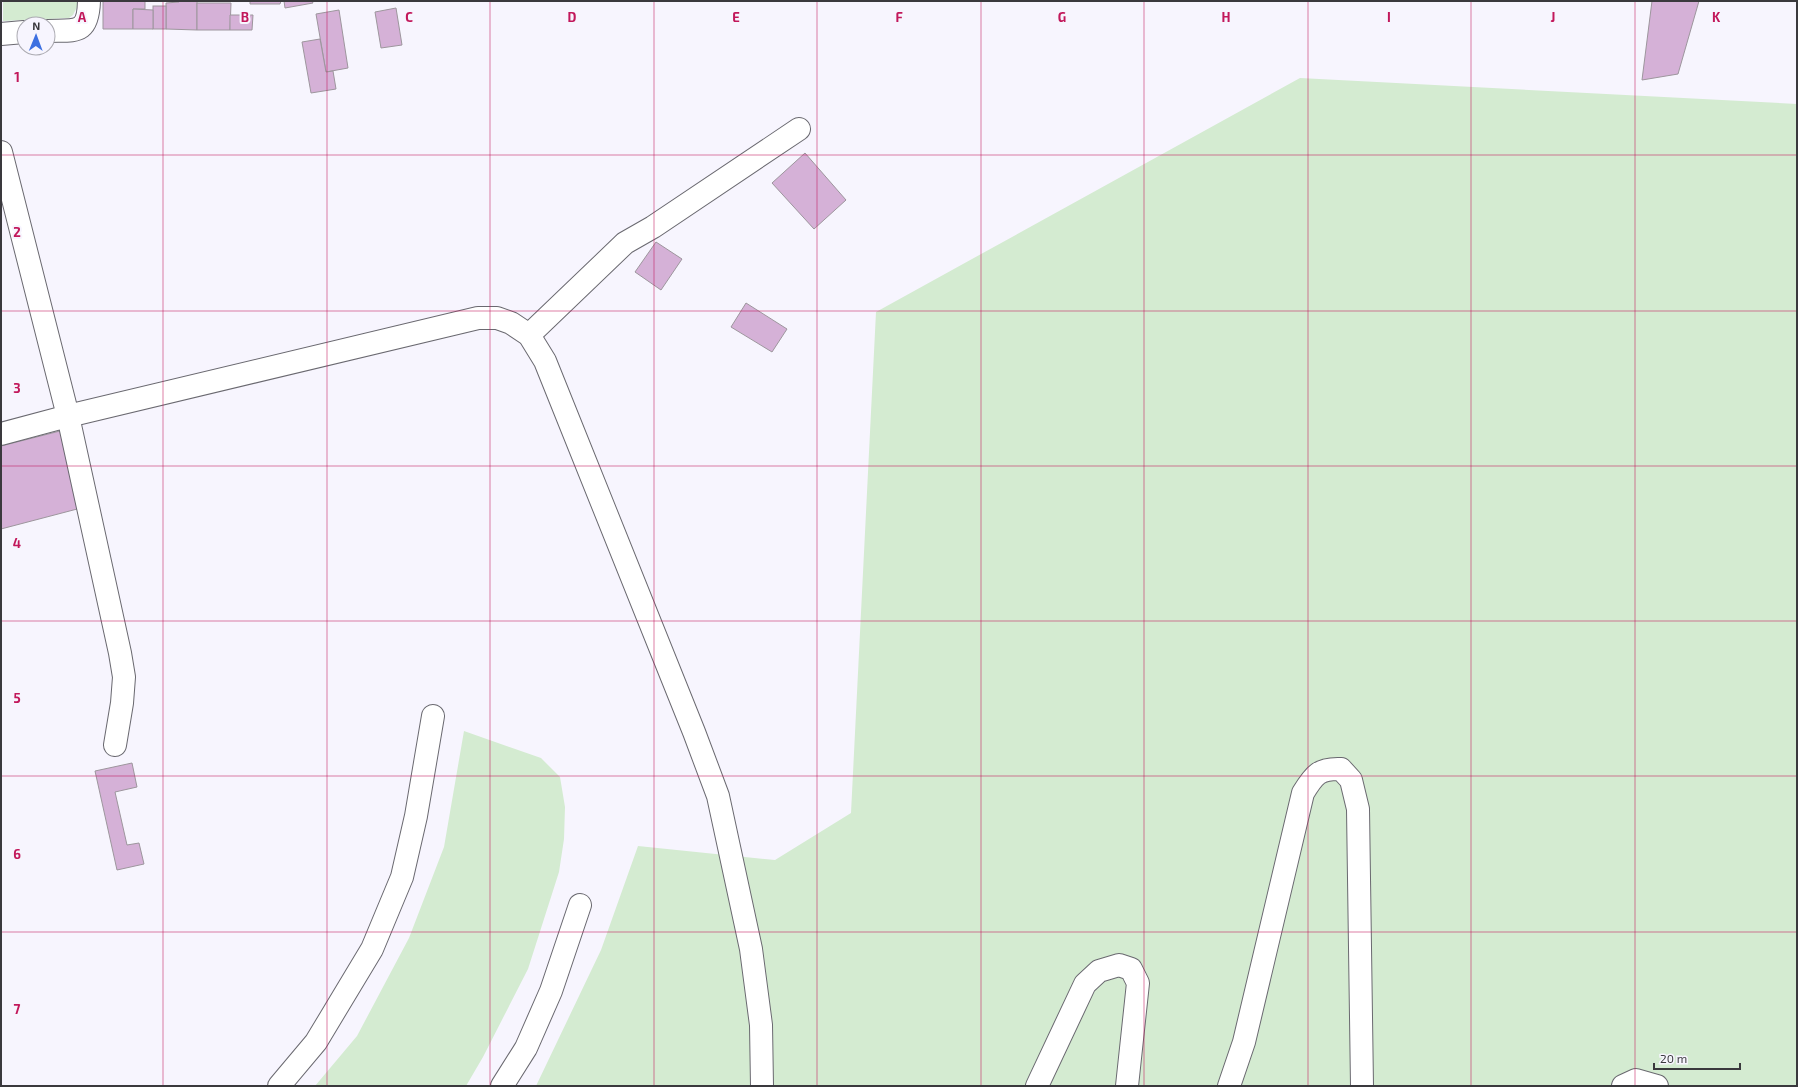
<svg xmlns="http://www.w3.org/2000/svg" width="1798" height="1087" viewBox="0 0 1798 1087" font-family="'Exo 2',sans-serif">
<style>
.green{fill:#d4ebd1}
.building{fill:#d5b1d7;stroke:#9d969d}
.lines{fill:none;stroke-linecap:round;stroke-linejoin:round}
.minor-casing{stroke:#6a6970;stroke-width:24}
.minor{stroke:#fff;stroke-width:22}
.grid{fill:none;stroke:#c2185b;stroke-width:1;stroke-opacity:0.55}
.grid-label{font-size:13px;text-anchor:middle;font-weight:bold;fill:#c2185b;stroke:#f7f5fe;stroke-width:4;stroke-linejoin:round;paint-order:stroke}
</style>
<rect width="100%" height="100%" fill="#f7f5fe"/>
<g class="green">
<polygon points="3,1 80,1 73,15 69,18 3,21"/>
<polygon points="1300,78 1797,104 1797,1086 536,1086 601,950 638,846 775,860 851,813 876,312"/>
<polygon points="464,731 541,758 560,777 565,807 564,839 559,872 528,969 483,1057 466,1086 315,1086 357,1036 409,938 444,847"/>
</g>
<g class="building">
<polygon points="103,1 145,1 145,9 133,9 133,29 103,29"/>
<polygon points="179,1 197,1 197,30 166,29 166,3 179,2"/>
<polygon points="250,1 281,1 280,4 250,4"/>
<polygon points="284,1 312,1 313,3 285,8"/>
<polygon points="1652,1 1699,1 1678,74 1642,80"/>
<polygon points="197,3 231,3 230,30 197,30"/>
<rect x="153" y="6" width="13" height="23"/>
<polygon points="396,8 402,45 381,48 375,12"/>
<polygon points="133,9 153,10 153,29 133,29"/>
<polygon points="339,10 348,68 326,72 316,14"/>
<polygon points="230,15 253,15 252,30 230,30"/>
<polygon points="320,39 326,72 333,71 336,89 311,93 302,42"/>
<polygon points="805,153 846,200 814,229 772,183"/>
<polygon points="656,242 682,259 661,290 635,272"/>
<polygon points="746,303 787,329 772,352 731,327"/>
<polygon points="60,431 81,508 1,529 1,446"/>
<polygon points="132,763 137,787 115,792 127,845 139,843 144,864 117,870 95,771"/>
</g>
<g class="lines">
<defs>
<g id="minor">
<path d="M48 31C76 30 88 35 89 1"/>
<polyline points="1,34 24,32"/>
<polyline points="1,152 68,416 120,653 124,677 122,703 115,745"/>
<polyline points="529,335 625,243 653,227 799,129"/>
<polyline points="1,434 68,416 478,318 497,318 511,323 529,335 545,361 694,732 718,796 751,949 761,1025 762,1086"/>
<polyline points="279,1086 316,1042 372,949 402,877 416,816 433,716"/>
<polyline points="502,1086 526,1048 551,991 580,905"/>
<polyline points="1037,1086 1085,984 1099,971 1119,965 1131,969 1138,983 1127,1086"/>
<path d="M1229 1086 1244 1042 1303 793C1314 775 1319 768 1341 769L1351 780 1358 809 1362 1086"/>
<polyline points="1623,1086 1636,1080 1657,1086"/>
</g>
</defs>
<use href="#minor" class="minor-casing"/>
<use href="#minor" class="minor"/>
</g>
<path class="grid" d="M163 1V1086M327 1V1086M490 1V1086M654 1V1086M817 1V1086M981 1V1086M1144 1V1086M1308 1V1086M1471 1V1086M1635 1V1086M1 155H1797M1 311H1797M1 466H1797M1 621H1797M1 776H1797M1 932H1797"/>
<g class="grid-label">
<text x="82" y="22">A</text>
<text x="245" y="22">B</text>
<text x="409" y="22">C</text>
<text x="572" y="22">D</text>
<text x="736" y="22">E</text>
<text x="899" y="22">F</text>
<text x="1062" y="22">G</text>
<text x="1226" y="22">H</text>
<text x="1389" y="22">I</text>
<text x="1553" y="22">J</text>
<text x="1716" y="22">K</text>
<text x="17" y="82">1</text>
<text x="17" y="237">2</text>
<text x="17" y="393">3</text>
<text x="17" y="548">4</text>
<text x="17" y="703">5</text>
<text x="17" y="859">6</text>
<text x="17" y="1014">7</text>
</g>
<rect width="1798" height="1087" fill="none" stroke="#3a393d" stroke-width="4"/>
<g transform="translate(36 36) rotate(1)"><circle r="19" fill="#f7f5fe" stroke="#abaab1"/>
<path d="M0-3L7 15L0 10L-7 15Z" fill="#3d70e1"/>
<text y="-6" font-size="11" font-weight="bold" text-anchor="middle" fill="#3a393d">N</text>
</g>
<path d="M1654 1063v6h86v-6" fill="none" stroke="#3a393d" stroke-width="2"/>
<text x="1660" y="1063" font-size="12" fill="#3a393d" stroke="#f7f5fe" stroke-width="3" paint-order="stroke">20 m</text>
</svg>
